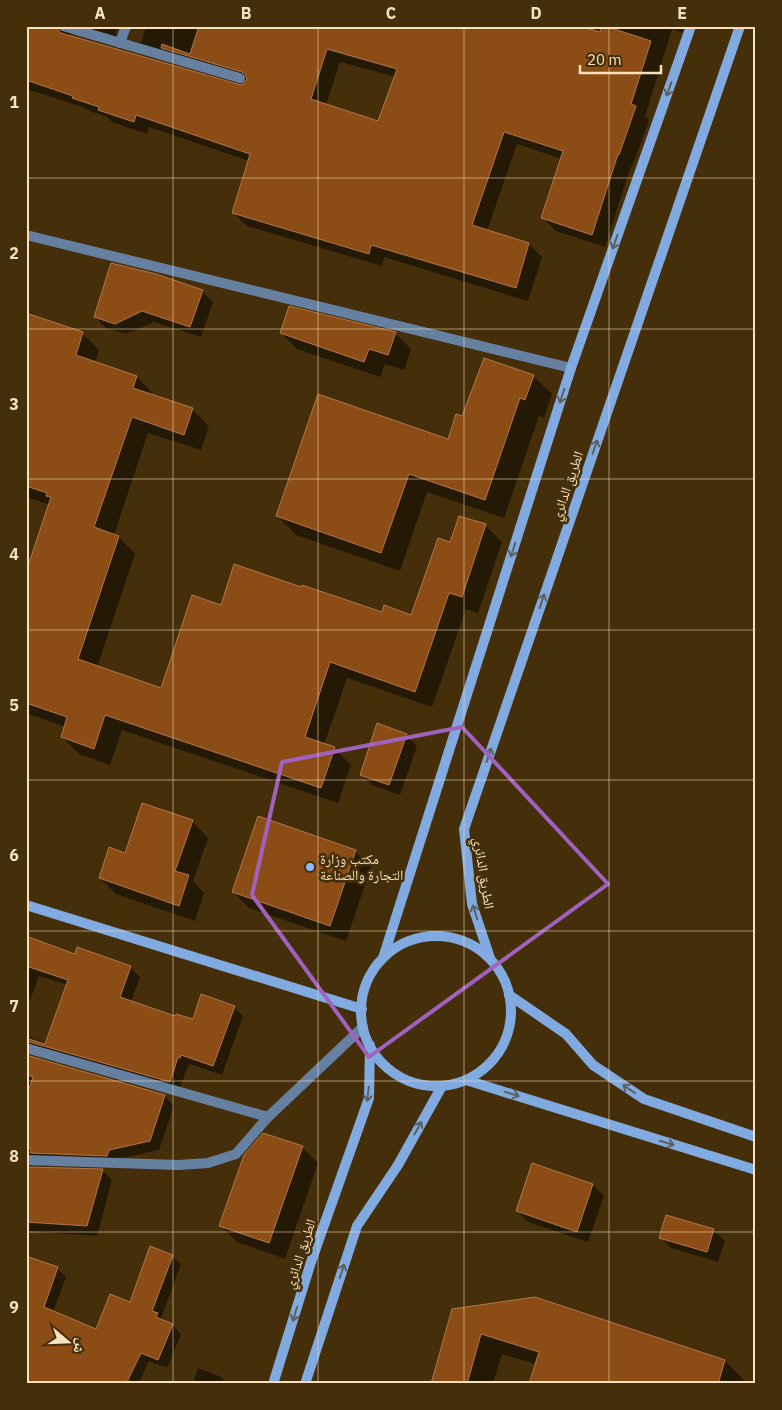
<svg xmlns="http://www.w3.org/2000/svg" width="782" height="1410" viewBox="0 0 782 1410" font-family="'IBM Plex Sans','Noto Naskh Arabic',sans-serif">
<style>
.shadow{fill:#0007;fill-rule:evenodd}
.building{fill:#8b4c16;stroke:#b47648;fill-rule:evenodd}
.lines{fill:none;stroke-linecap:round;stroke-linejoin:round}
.street{stroke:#6680a2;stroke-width:10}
.secondary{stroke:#81aae0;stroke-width:10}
.oneway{stroke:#5d6060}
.marked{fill:none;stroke:#a162bf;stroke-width:4;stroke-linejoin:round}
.grid{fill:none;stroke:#f9e1c0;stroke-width:1;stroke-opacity:0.55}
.poi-dot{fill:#89bafc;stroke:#452f0a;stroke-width:2}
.labels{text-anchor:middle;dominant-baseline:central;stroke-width:5;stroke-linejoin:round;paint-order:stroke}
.street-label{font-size:14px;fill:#f9e1c0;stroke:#452f0a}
.poi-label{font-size:14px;fill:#f9e1c0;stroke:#452f0a;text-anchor:start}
.neatline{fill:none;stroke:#f9e1c0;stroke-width:2}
.grid-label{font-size:16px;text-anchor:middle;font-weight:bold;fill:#f9e1c0}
</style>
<rect width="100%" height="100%" fill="#452f0a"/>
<g class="shadow">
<path d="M26 26H118L115 34 128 46 72 33 70 36 238 86 246 84 247 81 143 51 133 41 141 43 146 26H685L682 33 672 29 645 116 649 120 632 167 631 166 605 247 556 231 543 218 562 159 517 144 487 231 529 244 542 257 528 301 384 257 382 266 247 226 233 213 249 161 149 127 147 134 112 122 107 117 87 110 83 107 26 89ZM340 62 395 77 379 122 326 105Z"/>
<polygon points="202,291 213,302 201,337 154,322 126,334 106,328 95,317"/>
<polygon points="26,329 82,333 99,350 95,363 137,377 153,394 153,396 192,409 209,426 201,450 148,433 114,535 119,537 135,554 97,667 162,689 222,607 412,616 450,544 460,517 486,526 502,542 478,613 466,609 432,707 347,678 324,745 334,748 351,765 338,803 122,730 110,765 79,754 62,737 65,727 26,713 26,576 50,505 26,497"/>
<polygon points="281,333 395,333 411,349 404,370 385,364 380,377 297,349"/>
<polygon points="533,376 552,394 544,418 539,416 504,518 427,492 400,571 296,535 277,516 449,441 463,417"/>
<polygon points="406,735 417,746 400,795 372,785 361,774"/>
<polygon points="192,821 208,838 193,881 204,893 195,921 116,894 100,878 125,854"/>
<polygon points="355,851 371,867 346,941 249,908 233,892"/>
<polygon points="26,937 76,956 130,967 140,977 131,1002 176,1018 193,1021 234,1007 243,1016 222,1075 190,1064 189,1066 188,1066 179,1091 30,1053 29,1057 165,1096 174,1106 159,1150 118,1159 36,1162 26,1168 26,1036 47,1043 68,985 39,976 26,1011"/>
<polygon points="302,1147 318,1163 285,1259 237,1242 221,1226"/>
<polygon points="532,1165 593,1185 604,1196 588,1242 528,1222 517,1211"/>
<polygon points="26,1168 103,1171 112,1180 97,1236 26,1231"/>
<polygon points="667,1216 714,1231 725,1241 718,1262 671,1248 660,1237"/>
<polygon points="172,1256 181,1264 161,1318 173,1325 181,1334 167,1368 149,1361 139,1383 68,1359 26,1384 26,1257 57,1268 66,1277 53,1312 97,1331 131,1304"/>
<polygon points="535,1298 725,1361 745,1381 744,1384 531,1384 536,1364 502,1354 493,1384 432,1384 453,1311"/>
<polygon points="198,1368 221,1377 226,1382 226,1384 193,1384"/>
</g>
<g class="building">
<path d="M26 26H56L58 30 61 33 241 85 247 79 245 74 242 72 161 48 162 44 190 54 199 26H580L600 32 601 26H605L651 41 631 104 636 106 619 155 618 154 592 235 541 218 563 151 504 132 472 225 529 243 516 288 371 245 369 254 232 213 250 154 136 115 134 122 98 110 99 107 72 98 73 96 26 80ZM327 49 397 69 378 121 311 99Z"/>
<polygon points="111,263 156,274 203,290 190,327 142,311 115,324 94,317"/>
<polygon points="289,306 396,332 388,355 369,349 364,362 280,333"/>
<polygon points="26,313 83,332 76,355 137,376 133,388 193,408 184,435 132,417 94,527 119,536 78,659 161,688 192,595 221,605 234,564 301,587 302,585 382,612 384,605 411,615 438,538 450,542 459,516 486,524 462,597 449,593 415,692 330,662 305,737 335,747 321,788 105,715 94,749 61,737 67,717 26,703 26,572 51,497 46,496 47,493 26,486"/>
<polygon points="484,358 534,375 525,400 520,398 485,500 409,474 381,553 276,516 318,394 448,439 456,414 462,416"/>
<polygon points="377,723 407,734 389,785 360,775"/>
<polygon points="142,803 193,820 175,871 189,875 179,906 99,878 109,847 125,853"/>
<polygon points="258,816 356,850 330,926 232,892"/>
<polygon points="26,936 75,954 77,947 131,966 120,997 175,1016 176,1014 193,1019 201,994 235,1006 213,1066 181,1055 180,1058 178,1057 170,1082 26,1041 26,1038 45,1044 68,980 26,966"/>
<polygon points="26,1055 165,1095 150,1141 109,1150 107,1156 30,1153 31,1149 26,1147 26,1097 33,1077 26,1075"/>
<polygon points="263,1133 303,1146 269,1243 219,1226 244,1155"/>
<polygon points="532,1163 593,1184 577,1232 516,1211"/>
<polygon points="26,1167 103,1169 87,1226 26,1222"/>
<polygon points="666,1215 714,1229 707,1252 659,1238"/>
<polygon points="150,1246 173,1255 152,1311 158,1313 156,1317 173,1324 158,1360 141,1353 126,1384 26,1384 26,1256 58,1267 44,1307 96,1329 110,1294 130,1302"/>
<polygon points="535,1297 725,1360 718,1384 529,1384 539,1352 481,1334 467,1384 431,1384 452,1309"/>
</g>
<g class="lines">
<g class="street">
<polyline points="63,26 240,78"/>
<polyline points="120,43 126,26"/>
<polyline points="26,235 571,368"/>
<polyline points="26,1048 268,1117"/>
<polyline points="26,1160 179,1165 208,1163 236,1154 268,1117 363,1027"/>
</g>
<g class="secondary">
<polyline points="26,905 362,1009"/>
<circle cx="436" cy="1011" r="75"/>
<polyline points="383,958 571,368 691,26"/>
<polyline points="490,958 472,904 464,829 740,26"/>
<polyline points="509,995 566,1034 593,1065 644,1099 756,1137"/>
<polyline points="466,1080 756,1170"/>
<polyline points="273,1384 311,1262 369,1098 370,1045"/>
<polyline points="305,1384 357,1226 398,1165 442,1086"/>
</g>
</g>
<defs><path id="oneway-shaft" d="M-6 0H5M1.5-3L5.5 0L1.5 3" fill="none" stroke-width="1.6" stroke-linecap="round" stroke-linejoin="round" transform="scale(1.25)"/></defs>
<g class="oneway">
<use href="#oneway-shaft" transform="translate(669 89) rotate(109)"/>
<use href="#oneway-shaft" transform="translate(615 242) rotate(109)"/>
<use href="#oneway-shaft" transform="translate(562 396) rotate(108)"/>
<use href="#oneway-shaft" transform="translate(595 447) rotate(-71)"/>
<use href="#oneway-shaft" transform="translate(513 550) rotate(108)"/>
<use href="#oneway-shaft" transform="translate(542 601) rotate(-71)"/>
<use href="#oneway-shaft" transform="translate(489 755) rotate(-71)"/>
<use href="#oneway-shaft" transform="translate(475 912) rotate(-108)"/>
<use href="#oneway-shaft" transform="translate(629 1089) rotate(-146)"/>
<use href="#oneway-shaft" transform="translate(368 1094) rotate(96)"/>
<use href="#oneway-shaft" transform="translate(512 1094) rotate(17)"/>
<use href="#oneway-shaft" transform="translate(418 1128) rotate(-61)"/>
<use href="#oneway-shaft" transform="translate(667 1143) rotate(17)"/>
<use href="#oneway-shaft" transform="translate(342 1271) rotate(-72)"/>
<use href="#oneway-shaft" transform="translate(295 1314) rotate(107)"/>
</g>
<path class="marked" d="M462 727 608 884 369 1057 252 895 282 762Z"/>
<path class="grid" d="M173 26V1384M318 26V1384M464 26V1384M609 26V1384M26 178H756M26 329H756M26 479H756M26 630H756M26 780H756M26 931H756M26 1081H756M26 1232H756"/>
<circle class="poi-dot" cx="310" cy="867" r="5"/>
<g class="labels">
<g class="street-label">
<text transform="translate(567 486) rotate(-71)">الطريق الدائري</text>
<text transform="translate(484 873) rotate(81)">الطريق الدائري</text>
<text transform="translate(300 1254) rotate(-72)">الطريق الدائري</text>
</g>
<g class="poi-label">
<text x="320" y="859">مكتب وزارة<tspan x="320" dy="16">التجارة والصناعة</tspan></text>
</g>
</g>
<rect width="782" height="1410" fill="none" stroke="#452f0a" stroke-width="55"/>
<g transform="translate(68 1342) rotate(109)" stroke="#452f0a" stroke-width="4" paint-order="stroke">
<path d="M0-4L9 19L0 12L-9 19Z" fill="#f9e1c0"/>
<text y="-8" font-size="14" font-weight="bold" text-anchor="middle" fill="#f9e1c0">ش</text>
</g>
<path d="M580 65v8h81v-8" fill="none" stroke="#f9e1c0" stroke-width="2.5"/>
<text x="587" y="65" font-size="15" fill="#f9e1c0" stroke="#452f0a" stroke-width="4" paint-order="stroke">20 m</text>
<rect x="28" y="28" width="726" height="1354" class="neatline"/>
<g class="grid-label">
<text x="100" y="19">A</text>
<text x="246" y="19">B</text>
<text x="391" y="19">C</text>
<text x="536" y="19">D</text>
<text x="682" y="19">E</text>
<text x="14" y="108">1</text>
<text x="14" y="259">2</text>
<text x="14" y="410">3</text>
<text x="14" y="560">4</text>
<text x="14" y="711">5</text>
<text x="14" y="861">6</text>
<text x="14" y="1012">7</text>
<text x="14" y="1162">8</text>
<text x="14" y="1313">9</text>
</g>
</svg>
